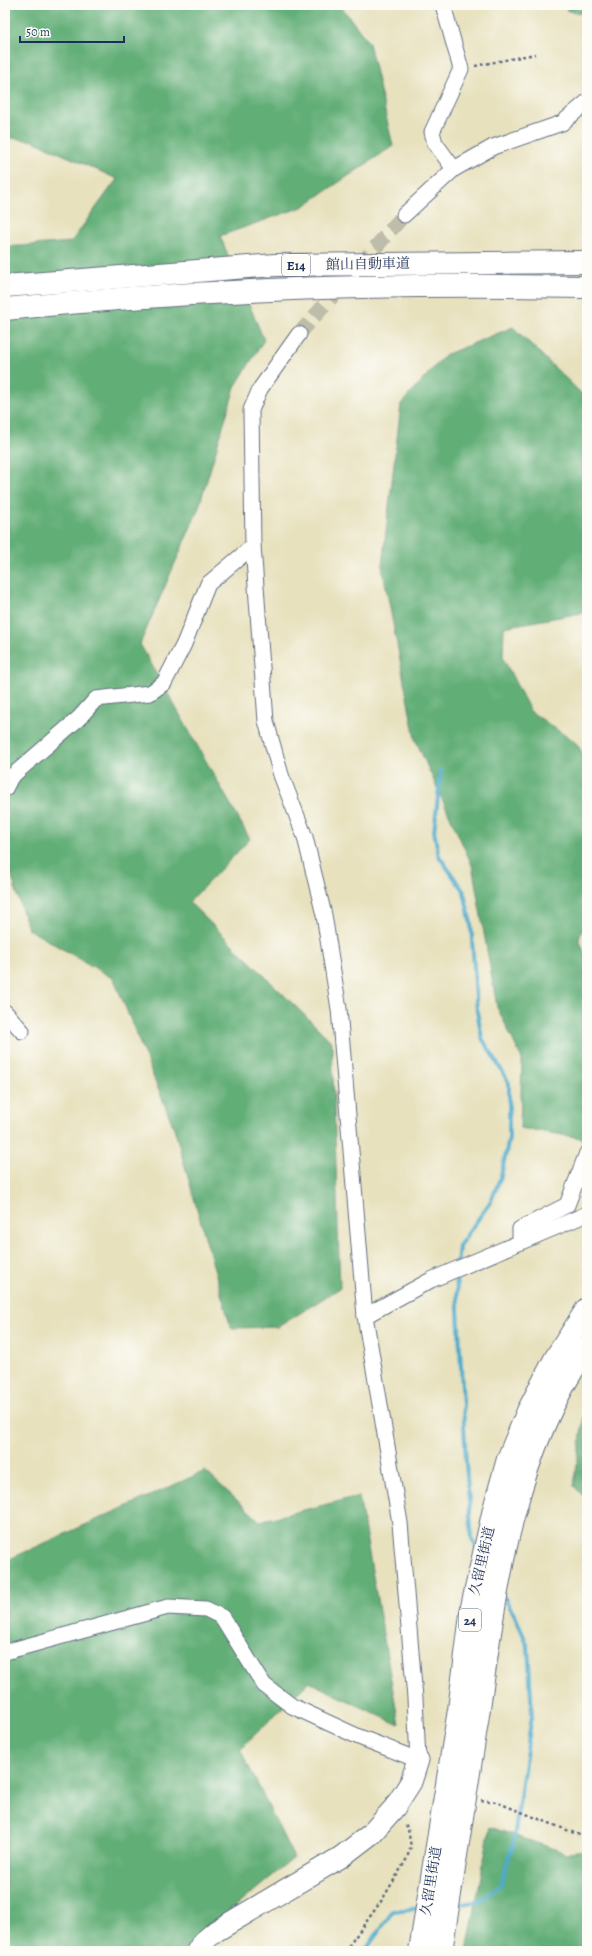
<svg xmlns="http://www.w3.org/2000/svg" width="592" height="1956" viewBox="0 0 592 1956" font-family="Alegreya,'Noto Serif JP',serif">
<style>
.forest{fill:#62ae77;stroke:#3e6e6a}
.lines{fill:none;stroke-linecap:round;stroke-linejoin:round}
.stream{stroke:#4dabcc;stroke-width:4}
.street-tunnel{stroke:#bebdaa;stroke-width:15;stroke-dasharray:15 8;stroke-linecap:butt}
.street-casing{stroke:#626d7f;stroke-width:17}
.secondary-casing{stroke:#626d7f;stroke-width:23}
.primary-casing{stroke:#626d7f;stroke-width:24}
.highway-casing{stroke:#626d7f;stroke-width:24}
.path{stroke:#626d7f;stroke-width:2.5;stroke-dasharray:3 3;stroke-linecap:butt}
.street{stroke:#fff;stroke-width:15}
.secondary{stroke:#fff;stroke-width:21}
.primary{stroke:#fff;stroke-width:22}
.highway{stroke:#fff;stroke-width:22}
.labels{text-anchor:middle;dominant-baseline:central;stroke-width:3.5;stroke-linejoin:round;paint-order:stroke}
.shield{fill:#fdfcf7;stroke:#5f6c8c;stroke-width:1}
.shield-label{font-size:13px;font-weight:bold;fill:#1b2f5e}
.street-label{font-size:14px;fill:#1b2f5e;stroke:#fdfcf7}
</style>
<rect width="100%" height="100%" fill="#fdfcf7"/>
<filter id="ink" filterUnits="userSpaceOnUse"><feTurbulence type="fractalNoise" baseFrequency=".025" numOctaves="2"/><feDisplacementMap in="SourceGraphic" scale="8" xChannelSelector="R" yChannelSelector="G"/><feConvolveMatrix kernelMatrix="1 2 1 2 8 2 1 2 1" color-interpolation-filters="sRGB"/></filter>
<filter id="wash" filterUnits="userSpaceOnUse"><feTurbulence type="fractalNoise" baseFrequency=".012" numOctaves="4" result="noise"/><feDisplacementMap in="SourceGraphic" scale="16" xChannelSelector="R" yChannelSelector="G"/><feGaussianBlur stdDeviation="0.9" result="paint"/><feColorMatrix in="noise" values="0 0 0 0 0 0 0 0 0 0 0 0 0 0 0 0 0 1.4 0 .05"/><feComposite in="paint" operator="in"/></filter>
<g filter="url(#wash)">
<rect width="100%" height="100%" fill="#e7e1bd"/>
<g class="forest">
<polygon points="5,5 340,5 369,43 393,146 302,207 220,236 264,340 235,387 198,510 140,644 250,839 189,902 332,1042 340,1288 278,1327 231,1328 174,1128 114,979 28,929 5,855 5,247 71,242 117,179 33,141 5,137"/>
<polygon points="561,5 587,5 587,15 569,11"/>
<polygon points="513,327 587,399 587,612 504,627 503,658 530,711 576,743 587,760 587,917 579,939 587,960 587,1139 520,1128 522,1059 497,1007 472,865 415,739 382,566 401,404 445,355"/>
<polygon points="587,1392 587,1500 574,1486"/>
<polygon points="205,1471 260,1521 359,1496 399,1725 309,1682 240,1749 294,1858 189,1945 184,1951 5,1951 5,1561"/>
<polygon points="490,1827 566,1853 587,1851 587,1951 467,1951"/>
</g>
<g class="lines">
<g class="stream">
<polyline points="441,771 434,831 439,856 464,892 471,924 477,1011 482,1038 509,1083 509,1138 501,1176 491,1201 459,1246 457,1266"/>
<polyline points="456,1272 466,1463 472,1539 477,1549"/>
<polyline points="456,1904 479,1902 500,1885 513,1845 532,1715 528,1646 515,1616 504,1597"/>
<polyline points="365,1951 393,1911 421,1908"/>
</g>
</g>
</g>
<g filter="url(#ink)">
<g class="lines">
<polyline class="street-tunnel" points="299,334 404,215"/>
<defs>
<g id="street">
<polyline points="443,5 461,69 432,132 435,143 454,169"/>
<polyline points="404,215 454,169 493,147 562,123 587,102"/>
<polyline points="5,789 11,777 79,718 96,699 150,693 164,683 184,644 208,584 253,546"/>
<polyline points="5,1012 22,1031"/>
<polyline points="520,1242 520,1229 567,1205 587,1153"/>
<polyline points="365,1316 431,1280 587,1214"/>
<polyline points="5,1652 168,1607 206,1609 222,1617 264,1685 292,1706 359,1737 418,1760 415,1698 400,1523 365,1316 339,1009 324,915 305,837 281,775 266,721 253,546 251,410 260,389 299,334"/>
</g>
<polyline id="secondary" points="197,1951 204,1941 216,1931 341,1857 371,1834 395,1807 411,1782 418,1760"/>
<g id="primary">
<polyline points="420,1951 459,1710 472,1607 494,1509 508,1459 528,1411 555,1359 587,1309"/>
<path d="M441 1951C453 1872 466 1794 478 1715 496 1589 512 1454 587 1348"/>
</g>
<g id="highway">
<polyline points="5,286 275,265 587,262"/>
<path d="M5 309C198 289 393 283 587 287"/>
</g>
</defs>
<use href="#street" class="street-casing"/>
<use href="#secondary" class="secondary-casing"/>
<use href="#primary" class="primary-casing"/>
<use href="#highway" class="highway-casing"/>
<g class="path">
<polyline points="475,66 535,54"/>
<polyline points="481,1800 496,1802 587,1838"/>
<polyline points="345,1951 382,1900 406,1860 411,1847 408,1829 404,1822"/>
</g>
<use href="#street" class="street"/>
<use href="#secondary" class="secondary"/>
<use href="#primary" class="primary"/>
<use href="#highway" class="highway"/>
</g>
</g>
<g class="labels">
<g class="shield">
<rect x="282" y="254" width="28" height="22" rx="3"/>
<rect x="459" y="1609" width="22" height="22" rx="3"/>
</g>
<g class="shield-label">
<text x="296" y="265">E14</text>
<text x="470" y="1620">24</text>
</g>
<g class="street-label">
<text transform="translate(368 264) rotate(-1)">館山自動車道</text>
<text transform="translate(482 1561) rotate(-77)">久留里街道</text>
<text transform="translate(431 1881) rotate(-81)">久留里街道</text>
</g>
</g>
<rect width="592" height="1956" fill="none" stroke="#fdfcf7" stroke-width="20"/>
<path d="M20 36v6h104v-6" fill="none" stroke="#1b2f5e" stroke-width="2"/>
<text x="26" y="36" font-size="12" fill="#1b2f5e" stroke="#fdfcf7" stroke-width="3" paint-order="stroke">50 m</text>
</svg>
